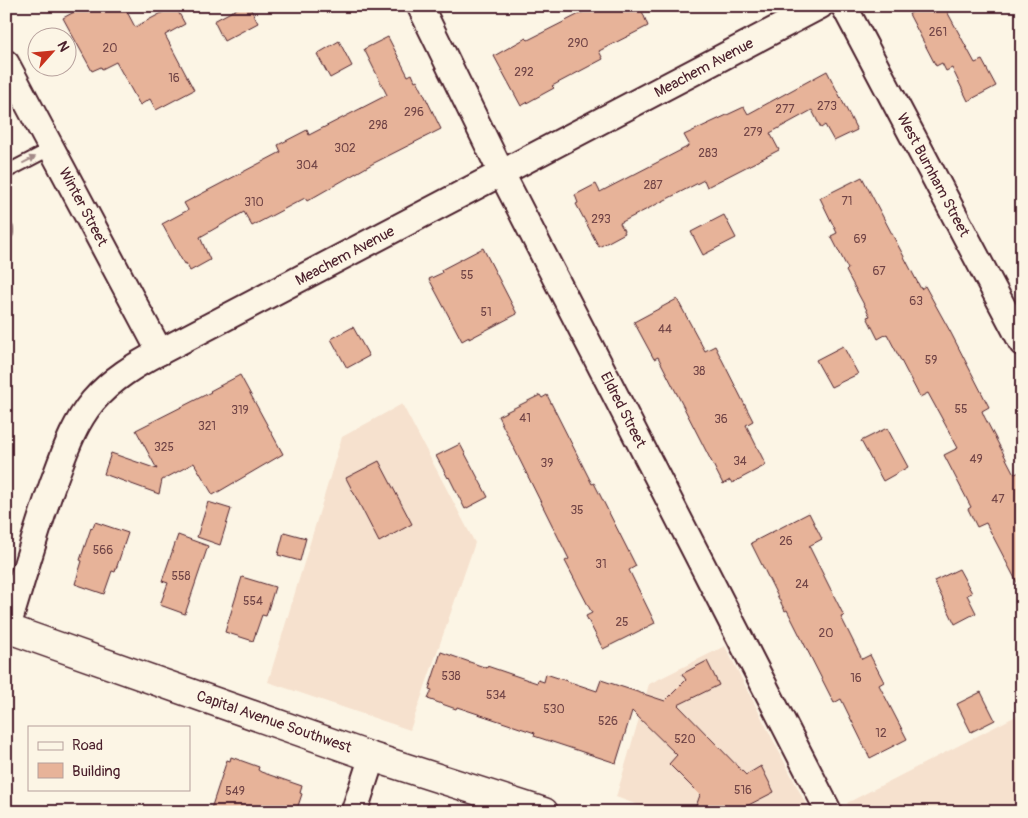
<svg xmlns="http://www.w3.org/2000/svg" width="1028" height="818" viewBox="0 0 1028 818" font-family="Pangolin,sans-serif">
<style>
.built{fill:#f6e1ce}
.building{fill:#e7b399;stroke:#4a1f2b}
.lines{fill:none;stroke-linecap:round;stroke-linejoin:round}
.lane-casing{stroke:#4a1f2b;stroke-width:16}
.street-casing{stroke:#4a1f2b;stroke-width:29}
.secondary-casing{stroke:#4a1f2b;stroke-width:31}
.lane{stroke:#fcf5e5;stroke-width:12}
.street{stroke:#fcf5e5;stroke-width:25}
.secondary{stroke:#fcf5e5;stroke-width:28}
.oneway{fill:#a38a88}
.labels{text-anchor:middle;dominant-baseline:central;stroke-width:4;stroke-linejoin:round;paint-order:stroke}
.number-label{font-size:12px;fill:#714446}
.street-label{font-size:15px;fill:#4a1f2b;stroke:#fcf5e5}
</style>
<rect width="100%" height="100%" fill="#fcf5e5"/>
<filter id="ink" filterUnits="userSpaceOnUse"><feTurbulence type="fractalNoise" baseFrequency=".02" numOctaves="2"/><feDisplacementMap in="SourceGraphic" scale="10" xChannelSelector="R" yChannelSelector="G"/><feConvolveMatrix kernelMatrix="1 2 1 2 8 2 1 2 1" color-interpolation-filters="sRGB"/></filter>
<g filter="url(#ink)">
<g class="built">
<polygon points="402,404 475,543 410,730 268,682 342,437"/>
<polygon points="725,646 810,812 657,812 616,797 649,684"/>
<polygon points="1022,713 1022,812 852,812 847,803"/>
</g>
<g class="building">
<polygon points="85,6 124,6 135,27 175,6 185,24 165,35 194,90 156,110 150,99 140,105 116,62 102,69 101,67 92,71 63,18"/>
<polygon points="242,6 249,6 258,23 224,41 214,21"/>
<polygon points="595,6 640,6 648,26 599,51 603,59 552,86 554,88 521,106 494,56 526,38 528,40"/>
<polygon points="924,6 944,6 975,63 982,60 996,86 968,101 952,68 946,71 942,63 936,66 909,14"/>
<polygon points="388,37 408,76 412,74 415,81 417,80 441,129 372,164 307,201 305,198 252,226 244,212 200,237 210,260 190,271 186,263 184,264 162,224 188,210 184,203 281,152 278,145 307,130 309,135 387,95 364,49"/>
<polygon points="339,41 352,66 330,78 317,54"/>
<polygon points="827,71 857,130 834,141 825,125 821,128 812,110 770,133 779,150 707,187 704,180 620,223 625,233 599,247 576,204 578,203 575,195 596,184 600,192 687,147 689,144 684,135 744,107 748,114"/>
<polygon points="862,177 921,289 925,286 951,333 989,407 982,411 984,416 1013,472 1015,474 1022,471 1022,592 986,523 977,527 968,509 971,507 944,455 958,448 928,393 920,397 887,334 878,339 867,317 870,316 846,271 848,269 831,236 837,233 820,198"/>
<polygon points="724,215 736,238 703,255 691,232"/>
<polygon points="483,248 517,314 469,339 469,337 462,341 429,279 442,273 441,270"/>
<polygon points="677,299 705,351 715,346 753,421 746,425 766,465 732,483 730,480 723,484 658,357 654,359 634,322"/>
<polygon points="353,327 369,356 347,368 331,339"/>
<polygon points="843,346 858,374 831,387 816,360"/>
<polygon points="240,375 283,454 213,495 194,463 162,480 159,494 104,474 111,453 157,469 136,430 211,392 210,391"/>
<polygon points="540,395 542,398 547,395 592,484 594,483 636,566 629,570 655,623 603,649 586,616 592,613 565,561 569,559 498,416"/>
<polygon points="887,428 908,467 883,481 861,441"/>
<polygon points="460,444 488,497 465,509 449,477 448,478 436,456"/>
<polygon points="379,461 412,524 379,542 346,478"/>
<polygon points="208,502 231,509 220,545 197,537"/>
<polygon points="809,513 822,539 809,546 844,616 841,617 862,659 870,655 884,682 879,685 907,739 870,758 841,699 834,703 787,610 785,611 751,543"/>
<polygon points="95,522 128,533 115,572 112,571 104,594 75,584 82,561 80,560 91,528 92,529"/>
<polygon points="284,532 306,538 300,561 278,555"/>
<polygon points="178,535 208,546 185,614 160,605 168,583 162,581"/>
<polygon points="959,569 972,593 967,595 976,613 955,624 934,581"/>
<polygon points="242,577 275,587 266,616 262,615 253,641 225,632"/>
<polygon points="441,652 487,668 487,666 537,683 538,680 544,682 546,674 597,691 601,680 665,701 686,680 682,674 707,661 719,685 678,705 746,775 761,766 774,792 735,812 694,812 700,795 669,764 677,755 632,711 616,763 534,736 535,733 457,707 456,709 428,699 432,690 429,689"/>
<polygon points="981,692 995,720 971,732 957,704"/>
<polygon points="231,757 259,767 258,770 261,772 302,786 300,793 302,794 296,812 210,812 227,760 230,761"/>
</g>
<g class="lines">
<defs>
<g id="lane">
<polyline points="6,172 52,148"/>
<polyline points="6,229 6,233"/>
<polyline points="483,812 488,794"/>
</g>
<g id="street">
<polyline points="420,6 502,174 829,812"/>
<polyline points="844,6 1022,343"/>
<polyline points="6,63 160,352"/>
<path d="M7 629C22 580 36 531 53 483 64 454 73 425 93 401 112 379 135 365 160 352L820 6"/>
<polyline points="354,812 372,757"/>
</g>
<polyline id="secondary" points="6,628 372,757 544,812"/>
</defs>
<use href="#lane" class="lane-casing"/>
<use href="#street" class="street-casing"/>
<use href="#secondary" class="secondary-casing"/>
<use href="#lane" class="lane"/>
<use href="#street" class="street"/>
<use href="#secondary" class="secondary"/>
</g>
<defs><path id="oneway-solid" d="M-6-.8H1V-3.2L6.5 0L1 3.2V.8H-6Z" transform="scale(1.25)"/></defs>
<use class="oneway" href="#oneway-solid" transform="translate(29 160) rotate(-27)"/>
</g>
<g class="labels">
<g class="number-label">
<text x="938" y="32">261</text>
<text x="578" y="43">290</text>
<text x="110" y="48">20</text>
<text x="524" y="72">292</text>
<text x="174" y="78">16</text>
<text x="827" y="106">273</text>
<text x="785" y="109">277</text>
<text x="414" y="112">296</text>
<text x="378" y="125">298</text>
<text x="753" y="132">279</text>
<text x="345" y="148">302</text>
<text x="708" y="153">283</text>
<text x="307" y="165">304</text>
<text x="653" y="185">287</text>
<text x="847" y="201">71</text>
<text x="254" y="202">310</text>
<text x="601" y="219">293</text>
<text x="860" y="239">69</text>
<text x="879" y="271">67</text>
<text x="467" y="275">55</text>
<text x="916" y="301">63</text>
<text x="486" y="312">51</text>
<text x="665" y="329">44</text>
<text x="931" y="360">59</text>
<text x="699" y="371">38</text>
<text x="961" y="409">55</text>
<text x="240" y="410">319</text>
<text x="525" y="418">41</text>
<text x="721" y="419">36</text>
<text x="207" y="426">321</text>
<text x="164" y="447">325</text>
<text x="976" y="459">49</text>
<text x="740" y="461">34</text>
<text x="547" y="463">39</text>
<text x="998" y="499">47</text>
<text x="577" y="510">35</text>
<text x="786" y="541">26</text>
<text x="103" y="550">566</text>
<text x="601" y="564">31</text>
<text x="181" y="576">558</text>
<text x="802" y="584">24</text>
<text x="253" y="601">554</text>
<text x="622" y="622">25</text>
<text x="826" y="633">20</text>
<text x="451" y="676">538</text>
<text x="856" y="678">16</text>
<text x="496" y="695">534</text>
<text x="554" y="709">530</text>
<text x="608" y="721">526</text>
<text x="881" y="733">12</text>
<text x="685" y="739">520</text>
<text x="743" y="790">516</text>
<text x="235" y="791">549</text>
</g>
<g class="street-label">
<text transform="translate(704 68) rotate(-28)">Meachem Avenue</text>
<text transform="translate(933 175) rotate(62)">West Burnham Street</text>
<text transform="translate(83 207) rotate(62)">Winter Street</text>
<text transform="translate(345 256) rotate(-28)">Meachem Avenue</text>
<text transform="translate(623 410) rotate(63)">Eldred Street</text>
<text transform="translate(274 722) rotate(19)">Capital Avenue Southwest</text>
</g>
</g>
<rect width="1028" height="818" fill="none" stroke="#fcf5e5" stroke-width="25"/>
<rect x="12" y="12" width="1003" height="793" fill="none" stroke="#4a1f2b" stroke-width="2" filter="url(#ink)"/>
<rect x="28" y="726" width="162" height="65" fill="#fcf5e5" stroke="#b59f9b"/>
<rect x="38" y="742" width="25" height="8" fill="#fcf5e5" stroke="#b59f9b"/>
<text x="72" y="750" font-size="15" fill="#4a1f2b">Road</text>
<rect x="38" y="763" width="25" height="15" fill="#e7b399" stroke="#b59f9b"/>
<text x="72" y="776" font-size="15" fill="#4a1f2b">Building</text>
<g transform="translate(52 52) rotate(63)"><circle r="24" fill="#fcf5e5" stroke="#b59f9b"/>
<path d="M0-4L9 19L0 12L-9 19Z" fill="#c8321e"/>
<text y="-8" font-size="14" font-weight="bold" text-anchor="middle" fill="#4a1f2b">N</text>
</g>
</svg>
